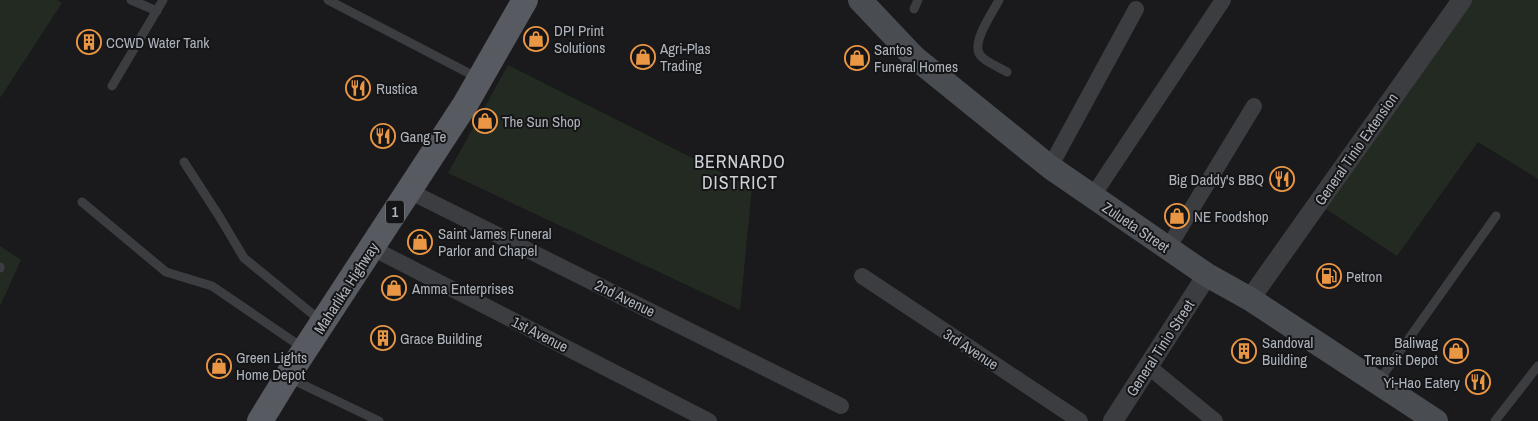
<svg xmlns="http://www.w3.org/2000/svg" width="1538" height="421" viewBox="0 0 1538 421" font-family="'Archivo Narrow',sans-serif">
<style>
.green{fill:#222a22}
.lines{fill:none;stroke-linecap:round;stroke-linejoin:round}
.service{stroke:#3b3d41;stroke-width:9}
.minor{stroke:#3b3d41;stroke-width:16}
.tertiary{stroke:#3b3d41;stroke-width:20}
.secondary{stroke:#494c51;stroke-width:24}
.primary{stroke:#575a60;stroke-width:26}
.labels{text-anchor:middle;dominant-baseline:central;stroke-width:4;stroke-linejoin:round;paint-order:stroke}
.shield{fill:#151517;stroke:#7f848a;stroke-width:1}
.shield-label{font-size:14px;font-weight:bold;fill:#adb3bb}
.poi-label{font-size:15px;fill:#adb3bb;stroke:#151517;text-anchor:start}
.street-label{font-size:15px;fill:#adb3bb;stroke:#151517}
.quarter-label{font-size:18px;letter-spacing:1px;fill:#ced2d7;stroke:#151517}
</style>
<rect width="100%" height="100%" fill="#1a1a1c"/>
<g class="green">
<polygon points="0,0 57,0 62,3 0,98"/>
<polygon points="1470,0 1538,0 1538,179 1478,142 1397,256 1326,209"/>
<polygon points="508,65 752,188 740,310 448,173"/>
<polygon points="0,246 21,260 0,306"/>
</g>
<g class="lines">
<g class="service">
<polyline points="131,0 157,11"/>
<polyline points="328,0 478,78"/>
<path d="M999 0C993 12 971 42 980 55 985 62 999 67 1007 72"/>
<polyline points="914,9 918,0"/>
<polyline points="112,86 163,0"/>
<polyline points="184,162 219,216 244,258 321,321"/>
<polyline points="82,202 166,272 212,286 303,348"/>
<polyline points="0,267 0,268"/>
<polyline points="289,378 379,421"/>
<polyline points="1378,382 1496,216"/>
<polyline points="1495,421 1538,366"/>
</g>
<g class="minor">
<polyline points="1050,167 1136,9"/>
<polyline points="409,191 841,406"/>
<polyline points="1092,197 1223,0"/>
<polyline points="372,248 709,421"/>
<polyline points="1168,248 1254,106"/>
<polyline points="862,276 1080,421"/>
<polyline points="1149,367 1215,421"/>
</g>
<g class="tertiary">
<polyline points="1250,299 1462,0"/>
<polyline points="1113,421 1207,275"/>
</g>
<polyline class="secondary" points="860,0 914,57 1050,167 1207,275 1250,299 1436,421"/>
<polyline class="primary" points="260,421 287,377 466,103 525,0"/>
</g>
<defs>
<symbol id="shop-ring" viewBox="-11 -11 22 22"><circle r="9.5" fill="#151517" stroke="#e99645" stroke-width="1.5"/><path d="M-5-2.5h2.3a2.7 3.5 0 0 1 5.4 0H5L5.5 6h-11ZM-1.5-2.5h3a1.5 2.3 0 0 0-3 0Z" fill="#e99645"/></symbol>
<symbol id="building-ring" viewBox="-11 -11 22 22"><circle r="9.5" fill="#151517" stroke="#e99645" stroke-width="1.5"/><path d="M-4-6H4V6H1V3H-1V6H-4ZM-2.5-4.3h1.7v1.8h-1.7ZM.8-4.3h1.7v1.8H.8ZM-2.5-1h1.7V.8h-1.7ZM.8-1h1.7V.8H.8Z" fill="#e99645"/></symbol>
<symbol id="restaurant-ring" viewBox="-11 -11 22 22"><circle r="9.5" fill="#151517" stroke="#e99645" stroke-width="1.5"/><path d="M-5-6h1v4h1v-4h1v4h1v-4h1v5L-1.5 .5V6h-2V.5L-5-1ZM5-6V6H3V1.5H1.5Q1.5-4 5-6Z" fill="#e99645"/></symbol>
<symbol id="fuel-ring" viewBox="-11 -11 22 22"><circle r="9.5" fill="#151517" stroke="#e99645" stroke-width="1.5"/><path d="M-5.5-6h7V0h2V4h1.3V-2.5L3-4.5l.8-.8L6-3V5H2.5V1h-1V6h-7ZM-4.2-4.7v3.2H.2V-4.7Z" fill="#e99645"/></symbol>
</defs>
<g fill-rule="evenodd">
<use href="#shop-ring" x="522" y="25" width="28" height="28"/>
<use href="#building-ring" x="75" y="28" width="28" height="28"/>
<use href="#shop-ring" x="629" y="43" width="28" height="28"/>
<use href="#shop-ring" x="843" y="44" width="28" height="28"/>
<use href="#restaurant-ring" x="344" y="74" width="28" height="28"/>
<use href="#shop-ring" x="471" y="107" width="28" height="28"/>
<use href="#restaurant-ring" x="369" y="122" width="28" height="28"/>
<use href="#restaurant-ring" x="1268" y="165" width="28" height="28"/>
<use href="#shop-ring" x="1163" y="202" width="28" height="28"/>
<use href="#shop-ring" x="406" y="228" width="28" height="28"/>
<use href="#fuel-ring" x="1315" y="262" width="28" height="28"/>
<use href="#shop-ring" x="380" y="274" width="28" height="28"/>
<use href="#building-ring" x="369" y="324" width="28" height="28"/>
<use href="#building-ring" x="1230" y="337" width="28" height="28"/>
<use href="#shop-ring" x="1442" y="337" width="28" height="28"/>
<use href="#shop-ring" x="205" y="352" width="28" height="28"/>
<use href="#restaurant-ring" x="1464" y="368" width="28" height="28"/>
</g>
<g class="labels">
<rect class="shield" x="386" y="200.5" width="18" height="23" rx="4"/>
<g class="shield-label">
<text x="395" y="212">1</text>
</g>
<g class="poi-label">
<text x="554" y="30">DPI Print<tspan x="554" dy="17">Solutions</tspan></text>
<text x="106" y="42">CCWD Water Tank</text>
<text x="660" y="48">Agri-Plas<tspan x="660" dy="17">Trading</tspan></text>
<text x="874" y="49">Santos<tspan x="874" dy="17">Funeral Homes</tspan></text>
<text x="376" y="88">Rustica</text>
<text x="502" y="121">The Sun Shop</text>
<text x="400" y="136">Gang Te</text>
<text x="1264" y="179" text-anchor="end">Big Daddy's BBQ</text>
<text x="1194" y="216">NE Foodshop</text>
<text x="438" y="233">Saint James Funeral<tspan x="438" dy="17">Parlor and Chapel</tspan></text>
<text x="1346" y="276">Petron</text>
<text x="412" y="288">Amma Enterprises</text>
<text x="400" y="338">Grace Building</text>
<text x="1262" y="342">Sandoval<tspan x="1262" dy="17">Building</tspan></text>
<text x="1438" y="342" text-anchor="end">Baliwag<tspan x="1438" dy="17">Transit Depot</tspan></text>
<text x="236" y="357">Green Lights<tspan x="236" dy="17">Home Depot</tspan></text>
<text x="1460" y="382" text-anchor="end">Yi-Hao Eatery</text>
</g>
<g class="street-label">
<text transform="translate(1356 149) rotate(-55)">General Tinio Extension</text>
<text transform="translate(1136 227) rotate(34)">Zulueta Street</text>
<text transform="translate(346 288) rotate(-57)">Maharlika Highway</text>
<text transform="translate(625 298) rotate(26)">2nd Avenue</text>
<text transform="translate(540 334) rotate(27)">1st Avenue</text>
<text transform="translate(1160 348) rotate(-57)">General Tinio Street</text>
<text transform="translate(971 349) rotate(33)">3rd Avenue</text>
</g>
<g class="quarter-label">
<text x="740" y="161">BERNARDO<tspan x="740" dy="21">DISTRICT</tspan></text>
</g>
</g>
</svg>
